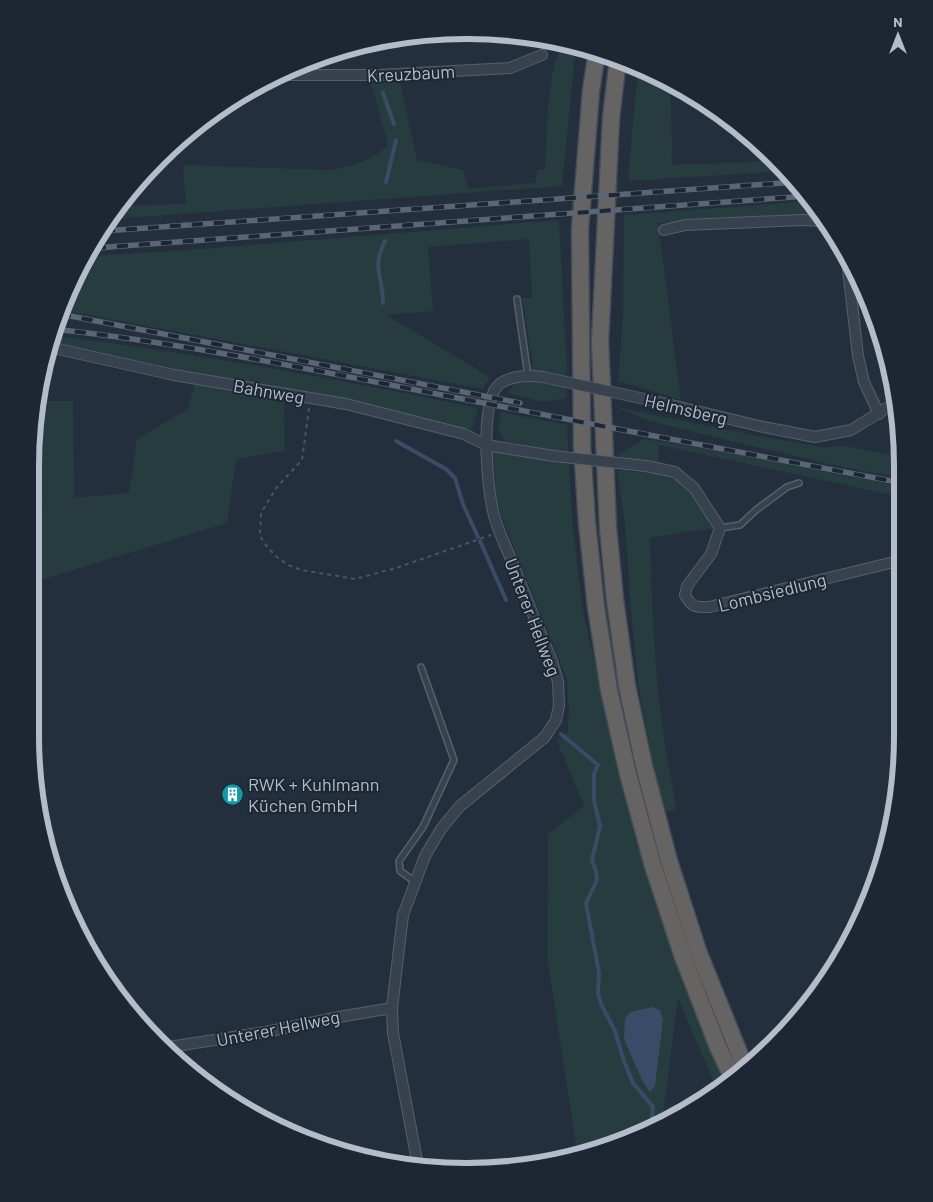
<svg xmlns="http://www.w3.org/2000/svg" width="933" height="1202" viewBox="0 0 933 1202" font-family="Barlow,sans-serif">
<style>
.green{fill:#263c3f}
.water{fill:#394c67}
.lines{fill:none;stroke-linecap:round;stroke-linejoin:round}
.stream{stroke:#394c67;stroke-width:4}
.service-casing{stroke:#565f6c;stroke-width:8}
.minor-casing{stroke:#565f6c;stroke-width:12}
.trunk-casing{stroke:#434c59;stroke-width:19}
.path{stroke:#44595c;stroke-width:2;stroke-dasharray:4 4;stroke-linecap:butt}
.service{stroke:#38414e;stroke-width:5}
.minor{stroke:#38414e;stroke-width:10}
.trunk{stroke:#656462;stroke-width:16}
.rail-casing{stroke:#5a6575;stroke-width:5.5}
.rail{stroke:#1d2633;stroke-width:4;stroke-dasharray:11;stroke-linecap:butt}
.minor-bridge-casing{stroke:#565f6c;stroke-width:12;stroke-linecap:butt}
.minor-bridge{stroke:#38414e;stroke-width:10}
.labels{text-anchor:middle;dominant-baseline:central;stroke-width:4;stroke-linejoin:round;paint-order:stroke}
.street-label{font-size:18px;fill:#b4bcc9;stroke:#1d2633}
.poi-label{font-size:18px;fill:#b4bcc9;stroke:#1d2633;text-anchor:start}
.rim{fill:none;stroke:#b4bcc9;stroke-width:6}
</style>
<rect width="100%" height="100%" fill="#242f3e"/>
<g class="green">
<path d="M563 42 576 44 562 186 111 219 117 206 186 204 183 165 331 170C355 165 370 162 388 145L371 83 400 82 417 160 463 170 468 188 536 183 537 170 545 169C548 127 545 81 563 42Z"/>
<polygon points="638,67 659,75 668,80 671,103 672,165 776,161 786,171 628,181"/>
<polygon points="811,201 821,216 802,215 658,223 681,400 618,381 623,315 624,215"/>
<polygon points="559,220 567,370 566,398 543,402 507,393 533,366 522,298 532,298 529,239 428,247 433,311 386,315 490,377 483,389 62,310 91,256 188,250"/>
<path d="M51 335C195 353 337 379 478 408L472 429 465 430 50 344Z"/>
<polygon points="195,382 284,396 285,451 236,459 227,523 34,582 31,571 31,460 36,459 38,401 73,401 74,498 129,493 137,439 188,409"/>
<polygon points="616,407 758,436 822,447 845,446 902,457 902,478 842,467 723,439 646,420"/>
<polygon points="501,412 567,425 568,451 552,450 504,441 498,430"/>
<polygon points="643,439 718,451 902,487 902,497 659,445 658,463 616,456"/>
<polygon points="492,452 569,464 573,528 583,612 622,778 711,1048 727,1084 717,1090 678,998 662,1123 578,1157 547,956 548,834 584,806 557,741 568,732 569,710 567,679 502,518 495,491"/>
<path d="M617 470 667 475 685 486 692 493 714 528 650 538C652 604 654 673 664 738 667 761 673 783 676 806L674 811H665L653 765 638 683 630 598 625 523Z"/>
</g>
<polygon class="water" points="652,1007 660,1010 663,1020 655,1086 650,1092 642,1080 624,1039 625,1018 631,1012"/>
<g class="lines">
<g class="stream">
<polyline points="383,93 394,124"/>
<polyline points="386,182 396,140"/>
<path d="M383 303C383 275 371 269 385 241"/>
<polyline points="396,441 446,469 455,478 463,504 478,537"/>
<polyline points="480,541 506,600"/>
<polyline points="561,734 598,765 594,774 594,800 600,826 592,860 596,871 597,880 586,903 599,973 598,993 601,1004 615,1031 624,1061 633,1083 653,1107 651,1127"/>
</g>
<defs>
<g id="service">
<polyline points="517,299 528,376"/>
<polyline points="720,528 740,525 756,510 787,487 799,483"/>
<polyline points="414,881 400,871 399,861 423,827 454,760 421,667"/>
</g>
<g id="minor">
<polyline points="277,75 379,75 510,68 542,55"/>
<polyline points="664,230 685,225 802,220 825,221"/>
<polyline points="846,252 858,356 864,382 879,414"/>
<polyline points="49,347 174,375 346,404 464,434 486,445 554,456"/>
<polyline points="663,403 759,426 815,437 851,430 895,403"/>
<path d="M646 466 675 472 694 488 720 528 711 554 687 586 685 595C692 608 696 607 709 607L902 560"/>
<polyline points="163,1048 265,1032 339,1017 392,1008"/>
<path d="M418 1166 393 1033 392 1008 403 915 425 856 441 829 460 806 545 737 556 720 559 705 558 682 552 661C539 629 526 598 514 566 507 550 500 535 495 519 487 491 481 418 494 391 502 375 528 375 543 377"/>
</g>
<g id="trunk">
<polyline points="597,51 591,91 580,229 582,446 587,523 596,607 609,690 628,774 653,866 683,957 718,1047 733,1079"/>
<polyline points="618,59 611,118 600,342 608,528 615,600 627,686 644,766 669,861 698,951 746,1070"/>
</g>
</defs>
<use href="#service" class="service-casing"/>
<use href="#minor" class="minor-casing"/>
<use href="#trunk" class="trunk-casing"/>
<polyline class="path" points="309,408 302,460 277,487 261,513 260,536 268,548 278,558 288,565 301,570 355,579 396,568 491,535"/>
<use href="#service" class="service"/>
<use href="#minor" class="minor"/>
<use href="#trunk" class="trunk"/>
<defs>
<g id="rail">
<polyline points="104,231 797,182"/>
<polyline points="95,248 807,196"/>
<polyline points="60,314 520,403"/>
<path d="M53 329C183 343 313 370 442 395 595 425 749 454 902 483"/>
</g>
</defs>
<use href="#rail" class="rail-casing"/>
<use href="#rail" class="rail"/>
<defs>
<g id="minor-bridge">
<polyline points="543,377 663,403"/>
<polyline points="554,456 646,466"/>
</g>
</defs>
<use href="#minor-bridge" class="minor-bridge-casing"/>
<use href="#minor-bridge" class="minor-bridge"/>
</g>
<defs>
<symbol id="building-disc" viewBox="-11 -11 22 22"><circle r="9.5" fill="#0f9aa8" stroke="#1d2633"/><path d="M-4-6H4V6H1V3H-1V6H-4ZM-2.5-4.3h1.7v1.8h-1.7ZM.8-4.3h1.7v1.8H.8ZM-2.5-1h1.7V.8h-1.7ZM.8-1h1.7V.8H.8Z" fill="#fff"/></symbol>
</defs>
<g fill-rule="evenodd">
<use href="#building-disc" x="220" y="782" width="25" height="25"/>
</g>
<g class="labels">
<g class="street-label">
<text transform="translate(411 73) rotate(-3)">Kreuzbaum</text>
<text transform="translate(269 391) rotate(10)">Bahnweg</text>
<text transform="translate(686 409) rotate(13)">Helmsberg</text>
<text transform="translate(772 592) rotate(-14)">Lombsiedlung</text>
<text transform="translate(533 617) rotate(69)">Unterer Hellweg</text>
<text transform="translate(278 1028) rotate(-11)">Unterer Hellweg</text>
</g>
<g class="poi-label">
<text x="248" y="784">RWK + Kuhlmann<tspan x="248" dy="21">Küchen GmbH</tspan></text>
</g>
</g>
<path d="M0 0H933V1202H0ZM466 39H467A427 427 0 0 1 894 466V736A427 427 0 0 1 467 1163H466A427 427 0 0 1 39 736V466A427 427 0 0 1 466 39Z" fill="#1d2633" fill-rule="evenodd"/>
<path class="rim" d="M466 39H467A427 427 0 0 1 894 466V736A427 427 0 0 1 467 1163H466A427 427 0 0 1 39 736V466A427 427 0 0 1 466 39Z"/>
<g transform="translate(898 35)" stroke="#1d2633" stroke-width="4" paint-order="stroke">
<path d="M0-4L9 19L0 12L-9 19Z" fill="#b4bcc9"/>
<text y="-8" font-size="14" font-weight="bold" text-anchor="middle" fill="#b4bcc9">N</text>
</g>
</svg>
